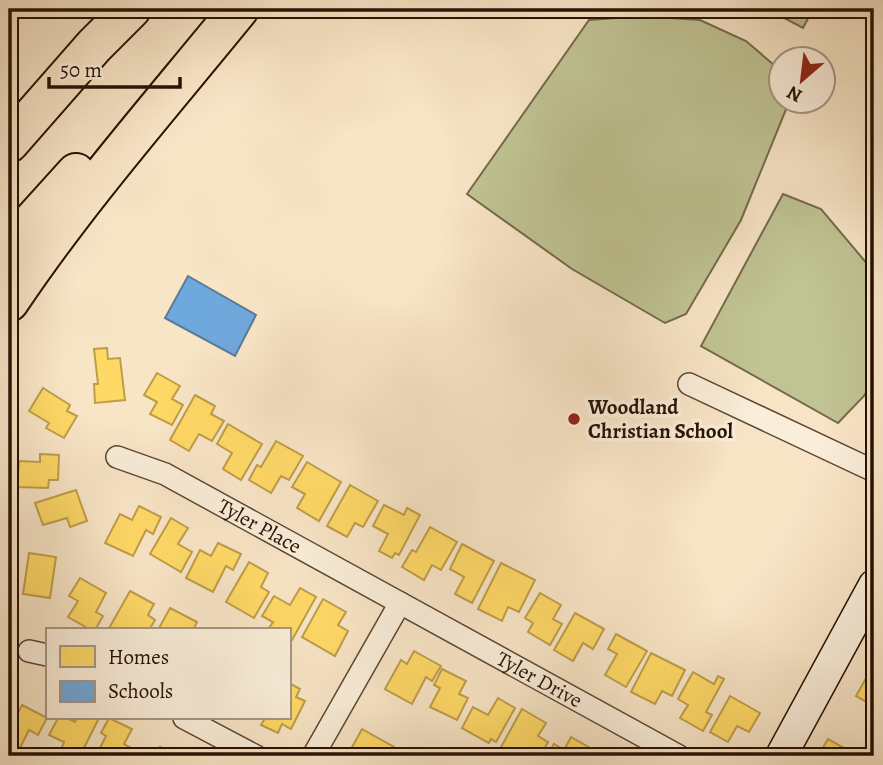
<svg xmlns="http://www.w3.org/2000/svg" width="883" height="765" viewBox="0 0 883 765" font-family="Alegreya,serif">
<style>
.green{fill:#c0c393;stroke:#746a4b;stroke-width:2}
.homes{fill:#ffd966;stroke:#be9d48;stroke-width:2}
.schools{fill:#6fa8dc;stroke:#597b9b;stroke-width:2}
.lines{fill:none;stroke-linecap:round;stroke-linejoin:round}
.street-casing{stroke:#5b4634;stroke-width:24}
.secondary-casing{stroke:#271103;stroke-width:33}
.highway-casing{stroke:#271103;stroke-width:42}
.street{stroke:#faeeda;stroke-width:21}
.secondary{stroke:#faeeda;stroke-width:30}
.highway{stroke:#f8e5c6;stroke-width:38}
.poi-dot{fill:#8f2418;stroke:#faeeda;stroke-width:2.5}
.labels{text-anchor:middle;dominant-baseline:central;stroke-width:7;stroke-linejoin:round;paint-order:stroke}
.poi-label{font-size:21px;font-weight:bold;fill:#271103;stroke:#faeeda;text-anchor:start}
.street-label{font-size:21px;fill:#271103;stroke:#faeeda}
</style>
<rect width="100%" height="100%" fill="#f8e5c6"/>
<filter id="stains"><feTurbulence type="fractalNoise" baseFrequency=".00286" numOctaves="4"/><feColorMatrix values="0 0 0 0 .2 0 0 0 0 .09 0 0 0 0 .02 0 0 0 .5 -.17"/></filter>
<radialGradient id="worn" r=".72"><stop offset=".6" stop-color="#630" stop-opacity="0"/><stop offset="1" stop-color="#630" stop-opacity=".3"/></radialGradient>
<g class="green">
<polygon points="767,9 813,9 803,28"/>
<polygon points="643,16 700,20 746,41 781,71 782,102 789,102 741,220 686,314 665,323 572,269 467,194 589,20"/>
<polygon points="783,194 821,209 874,272 874,379 864,396 838,423 701,346"/>
</g>
<g class="homes">
<polygon points="107,348 108,359 120,358 125,400 95,403 94,384 98,384 94,349"/>
<polygon points="157,373 180,386 172,399 183,405 172,425 150,414 157,402 144,395"/>
<polygon points="43,388 70,405 67,411 77,416 64,438 46,428 49,423 29,411"/>
<polygon points="195,395 215,406 211,414 224,421 212,441 199,434 189,451 170,440"/>
<polygon points="228,424 262,444 241,480 223,469 232,453 217,444"/>
<polygon points="276,441 303,456 289,480 281,476 271,493 249,480 257,465 261,467"/>
<polygon points="40,454 59,455 58,480 49,480 48,488 17,487 19,461 40,462"/>
<polygon points="307,462 341,482 319,521 297,508 305,494 292,487"/>
<polygon points="350,485 378,501 363,527 355,523 347,537 327,526"/>
<polygon points="76,490 87,521 70,527 67,518 43,525 35,503"/>
<polygon points="384,505 404,515 407,508 420,515 399,555 395,553 392,558 379,551 388,534 373,526"/>
<polygon points="139,506 161,517 153,534 146,530 133,556 105,543 120,514 132,520"/>
<polygon points="171,518 188,528 178,544 192,552 181,572 150,554"/>
<polygon points="430,527 457,542 441,570 432,565 424,580 402,567 412,550 416,552"/>
<polygon points="218,543 241,554 233,570 226,566 213,592 186,578 200,550 211,556"/>
<polygon points="462,544 494,561 472,603 455,594 464,577 450,569"/>
<polygon points="29,553 56,557 50,598 23,594"/>
<polygon points="249,562 268,573 261,587 269,592 254,618 226,602"/>
<polygon points="501,563 535,580 519,612 508,607 502,621 478,609"/>
<polygon points="80,578 106,593 96,612 103,616 95,630 91,630 68,617 78,601 69,596"/>
<polygon points="300,588 316,597 292,640 289,639 289,630 273,630 269,628 273,622 262,616 274,596 290,605"/>
<polygon points="130,591 154,604 148,615 155,620 149,630 108,630"/>
<polygon points="540,593 561,605 553,619 562,624 550,645 528,632 533,623 525,618"/>
<polygon points="323,599 346,612 338,625 348,631 335,656 302,637"/>
<polygon points="170,608 197,622 193,630 158,630"/>
<polygon points="575,613 604,629 593,649 583,643 573,661 554,650"/>
<polygon points="616,634 647,651 626,687 605,675 617,654 608,649"/>
<polygon points="414,651 441,666 432,681 426,677 412,704 385,689 401,660 407,664"/>
<polygon points="651,653 685,670 672,696 662,691 655,704 631,692"/>
<polygon points="442,669 466,681 459,694 468,698 457,720 430,707 440,688 434,685"/>
<polygon points="870,671 874,673 874,706 856,696"/>
<polygon points="693,672 714,684 718,676 724,679 706,712 712,715 703,731 680,718 688,705 678,699"/>
<polygon points="289,683 300,689 296,697 305,701 291,729 282,724 278,733 261,725 265,718 289,718"/>
<polygon points="730,696 760,713 749,732 737,726 728,742 710,732"/>
<polygon points="498,698 515,708 496,742 491,739 489,743 462,728 473,707 488,715"/>
<polygon points="22,705 47,718 38,735 29,730 19,750 9,745 9,709 18,713"/>
<polygon points="522,709 546,723 538,736 548,742 540,756 517,756 501,747"/>
<polygon points="58,718 67,718 75,722 77,718 99,718 80,756 69,756 60,752 64,742 49,735"/>
<polygon points="109,718 132,729 124,744 133,749 129,756 96,756 106,736 101,733"/>
<polygon points="362,729 394,747 389,756 364,756 351,749"/>
<polygon points="571,737 594,750 590,756 547,756 554,744 564,750"/>
<polygon points="828,739 853,753 851,756 818,756"/>
<polygon points="160,747 179,756 155,756"/>
<polygon points="405,748 419,756 400,756"/>
</g>
<polygon class="schools" points="188,276 256,315 235,356 165,318"/>
<g class="lines">
<defs>
<g id="street">
<polyline points="689,384 874,471"/>
<path id="s1" d="M117 457 165 474 679 756"/>
<polyline points="29,651 47,655"/>
<polyline points="184,718 256,756"/>
<polyline points="313,756 400,603"/>
</g>
<polyline id="secondary" points="781,756 874,585"/>
<g id="highway">
<polyline points="9,143 94,46 131,9"/>
<polyline points="9,247 76,173"/>
<path d="M9 302C78 199 161 105 239 9"/>
</g>
</defs>
<use href="#street" class="street-casing"/>
<use href="#secondary" class="secondary-casing"/>
<use href="#highway" class="highway-casing"/>
<use href="#street" class="street"/>
<use href="#secondary" class="secondary"/>
<use href="#highway" class="highway"/>
</g>
<circle class="poi-dot" cx="574" cy="419" r="7"/>
<g class="labels">
<g class="poi-label">
<text x="588" y="407">Woodland<tspan x="588" dy="24">Christian School</tspan></text>
</g>
<g class="street-label">
<text stroke="none"><textPath href="#s1" startOffset="159">Tyler Place</textPath></text>
<text stroke="none"><textPath href="#s1" startOffset="478">Tyler Drive</textPath></text>
</g>
</g>
<rect width="883" height="765" fill="none" stroke="#f8e5c6" stroke-width="35"/>
<rect x="10" y="10" width="862" height="744" fill="none" stroke="#271103" stroke-width="3.5"/>
<rect x="18" y="18" width="848" height="730" fill="none" stroke="#271103" stroke-width="2"/>
<rect x="46" y="628" width="245" height="91" fill="#faeeda" stroke="#a69684" stroke-width="2"/>
<rect x="60" y="646" width="35" height="21" fill="#ffd966" stroke="#a69684" stroke-width="2"/>
<text x="108" y="664" font-size="21" fill="#271103">Homes</text>
<rect x="60" y="681" width="35" height="21" fill="#6fa8dc" stroke="#a69684" stroke-width="2"/>
<text x="108" y="698" font-size="21" fill="#271103">Schools</text>
<g transform="translate(802 80) rotate(208)"><circle r="33" fill="#faeeda" stroke="#a69684" stroke-width="2"/>
<path d="M0-5L12 26L0 18L-12 26Z" fill="#8f2418"/>
<text y="-10" font-size="19" font-weight="bold" text-anchor="middle" fill="#271103">N</text>
</g>
<path d="M49 77v10h131v-10" fill="none" stroke="#271103" stroke-width="3.5"/>
<text x="60" y="77" font-size="21" fill="#271103" stroke="#faeeda" stroke-width="5" paint-order="stroke">50 m</text>
<rect width="100%" height="100%" filter="url(#stains)"/>
<rect width="100%" height="100%" fill="url(#worn)"/>
</svg>
